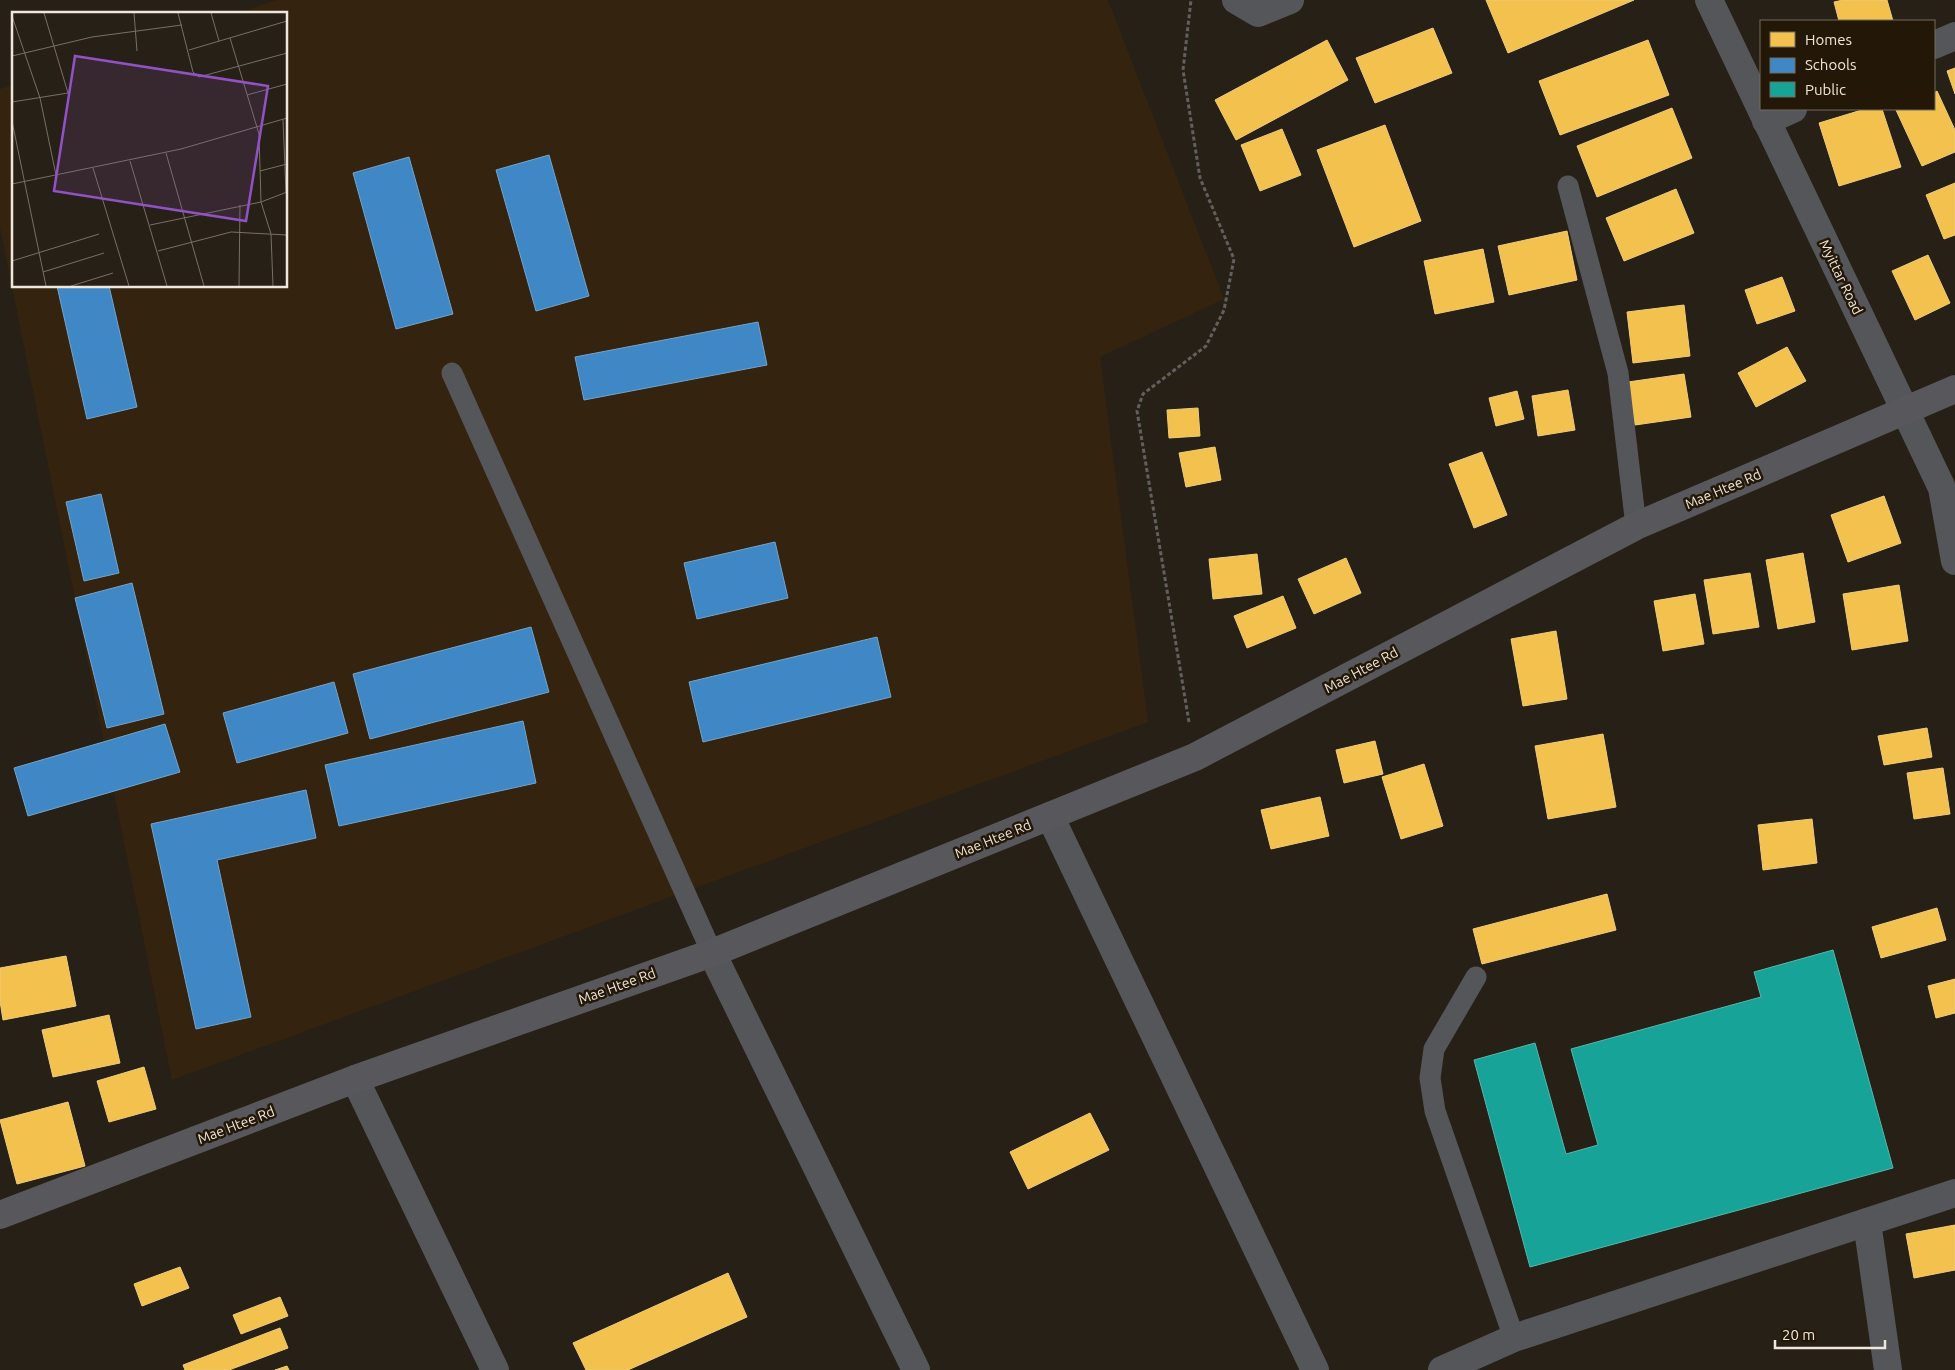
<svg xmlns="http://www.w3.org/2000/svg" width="1955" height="1370" viewBox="0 0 1955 1370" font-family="Ubuntu,sans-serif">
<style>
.built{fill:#34240f}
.homes{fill:#f2c14e;stroke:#f1cc79}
.schools{fill:#3f88c5;stroke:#74a4cc}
.public{fill:#17a398;stroke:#58b7ac}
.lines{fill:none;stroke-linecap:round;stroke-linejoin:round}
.path{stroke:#61605f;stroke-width:3;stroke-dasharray:4 2.5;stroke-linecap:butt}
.lane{stroke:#55565a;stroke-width:21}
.street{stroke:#55565a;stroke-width:28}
.secondary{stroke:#58575b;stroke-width:28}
.labels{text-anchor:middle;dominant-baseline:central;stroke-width:5;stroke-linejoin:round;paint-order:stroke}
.street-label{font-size:14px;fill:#efe7dc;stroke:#231807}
.inset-road{fill:none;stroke:#777065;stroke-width:1}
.view{fill:#9251c5;fill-opacity:0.15;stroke:#9251c5;stroke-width:2.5}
.inset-edge{fill:none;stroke:#efe7dc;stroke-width:2.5}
</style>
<rect width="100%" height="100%" fill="#272016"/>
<polygon class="built" points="277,0 1108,0 1224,299 1100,357 1148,722 172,1080 0,227 0,89 14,84 14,286 286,286 286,14 234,14"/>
<g class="homes">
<polygon points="1486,0 1634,0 1508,53"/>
<polygon points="1843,0 1887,0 1893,21 1839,21 1834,2"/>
<polygon points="1433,28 1452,73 1375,103 1356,58"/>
<polygon points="1327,40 1348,80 1236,140 1215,100"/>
<polygon points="1648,40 1669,95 1560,135 1539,81"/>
<polygon points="1955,68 1955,94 1947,71"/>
<polygon points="1937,91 1955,130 1955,152 1922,166 1896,110 1934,109 1934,93"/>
<polygon points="1672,108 1692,158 1597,197 1577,146"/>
<polygon points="1865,109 1882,109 1901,167 1839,186 1819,123"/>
<polygon points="1385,125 1421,221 1354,247 1317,150"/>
<polygon points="1282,129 1301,175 1260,191 1241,145"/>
<polygon points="1955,183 1955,235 1944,239 1926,195"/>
<polygon points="1676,189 1694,233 1624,261 1606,218"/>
<polygon points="1567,231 1577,280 1509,295 1498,246"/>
<polygon points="1483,249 1494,302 1435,314 1424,261"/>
<polygon points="1928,255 1950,303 1915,320 1892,271"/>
<polygon points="1782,277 1795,311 1757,324 1745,290"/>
<polygon points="1684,305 1690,356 1633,363 1627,312"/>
<polygon points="1787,347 1806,381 1756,407 1738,373"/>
<polygon points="1684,374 1691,417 1635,425 1628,382"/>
<polygon points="1568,390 1575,430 1538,436 1532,396"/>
<polygon points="1517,391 1524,419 1496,426 1489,398"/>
<polygon points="1198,408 1200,436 1169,438 1167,410"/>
<polygon points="1215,447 1221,480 1186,487 1179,453"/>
<polygon points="1482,452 1507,515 1474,528 1449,464"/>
<polygon points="1884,496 1901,543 1848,562 1831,515"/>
<polygon points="1803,553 1815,622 1778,629 1766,560"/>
<polygon points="1257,554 1262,594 1213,599 1209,559"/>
<polygon points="1346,558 1361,593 1314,614 1298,579"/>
<polygon points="1750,573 1759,627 1713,634 1704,580"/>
<polygon points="1899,585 1908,641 1852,650 1843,594"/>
<polygon points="1695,594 1704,644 1663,651 1654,601"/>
<polygon points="1283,596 1296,628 1247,648 1234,616"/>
<polygon points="1556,631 1567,699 1523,706 1511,639"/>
<polygon points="1927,728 1932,757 1884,765 1878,736"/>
<polygon points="1603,734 1616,807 1548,819 1535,746"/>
<polygon points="1375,741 1383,774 1344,783 1336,750"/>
<polygon points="1424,764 1443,826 1401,839 1382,777"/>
<polygon points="1943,768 1950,814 1914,819 1907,773"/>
<polygon points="1320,797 1329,836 1271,849 1261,810"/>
<polygon points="1812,819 1817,863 1763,870 1758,825"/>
<polygon points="1607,894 1616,930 1482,964 1473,929"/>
<polygon points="1937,908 1946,940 1881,958 1872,927"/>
<polygon points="66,956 76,1006 3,1020 0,1001 0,968"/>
<polygon points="1955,979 1955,1013 1936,1018 1928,986"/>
<polygon points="109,1015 120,1063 53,1077 42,1030"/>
<polygon points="144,1067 156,1109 109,1122 97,1081"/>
<polygon points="68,1102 85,1166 17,1184 0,1120"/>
<polygon points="1090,1113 1109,1150 1028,1189 1010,1152"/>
<polygon points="1955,1225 1955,1270 1914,1278 1906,1234"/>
<polygon points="180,1267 189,1288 142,1306 134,1284"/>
<polygon points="728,1273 747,1317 628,1370 586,1370 573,1343"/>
<polygon points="280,1297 288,1316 241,1334 233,1315"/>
<polygon points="280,1328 288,1348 229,1370 185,1370 183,1365"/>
<polygon points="287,1366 289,1370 275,1370"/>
</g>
<g class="schools">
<polygon points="549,155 589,296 536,311 496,170"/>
<polygon points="409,157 453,314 396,329 353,173"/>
<polygon points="57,286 109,286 137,407 87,419"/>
<polygon points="758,322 767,365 584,400 575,357"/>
<polygon points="101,494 119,573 84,581 66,502"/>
<polygon points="775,542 788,598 697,619 684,563"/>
<polygon points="132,583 164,714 107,728 75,598"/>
<polygon points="531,627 549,692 370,739 353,674"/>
<polygon points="877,637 891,697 703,742 689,682"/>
<polygon points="334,682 348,733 237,763 223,713"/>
<polygon points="523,721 536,783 339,826 325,765"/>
<polygon points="165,724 180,772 28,816 14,768"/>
<polygon points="306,790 316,838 217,860 251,1017 196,1029 151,824"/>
</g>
<polygon class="public" points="1833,950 1893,1168 1530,1267 1474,1060 1535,1043 1566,1154 1598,1145 1571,1049 1761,997 1754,972"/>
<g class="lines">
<polyline class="path" points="1189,722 1137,411 1143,394 1206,346 1224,310 1234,259 1200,178 1183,70 1191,0"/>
<g class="lane">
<polyline points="1568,186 1618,373 1636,526"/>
<polyline points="452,373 712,953"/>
<polyline points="1476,977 1434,1049 1430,1078 1435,1111 1514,1338"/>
</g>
<g class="street">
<polyline points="1236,0 1258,13 1290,0"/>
<polyline points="1709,0 1942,488 1955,561"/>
<polyline points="1934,45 1955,36"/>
<polyline points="1766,121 1793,109"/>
<polyline points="1050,816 1315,1370"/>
<polyline points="712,953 916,1370"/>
<polyline points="355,1079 495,1370"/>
<polyline points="1867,1222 1888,1370"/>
<polyline points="1442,1370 1514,1338 1955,1193"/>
</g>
<polyline class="secondary" points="0,1215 355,1079 712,953 1195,757 1636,526 1955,389"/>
</g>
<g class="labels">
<g class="street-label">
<text transform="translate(1841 277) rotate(64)">Myittar Road</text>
<text transform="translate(1723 489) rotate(-23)">Mae Htee Rd</text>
<text transform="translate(1361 670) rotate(-28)">Mae Htee Rd</text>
<text transform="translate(993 839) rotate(-22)">Mae Htee Rd</text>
<text transform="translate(617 986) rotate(-20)">Mae Htee Rd</text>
<text transform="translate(236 1125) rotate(-21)">Mae Htee Rd</text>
</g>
</g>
<g transform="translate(12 12)">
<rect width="275" height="275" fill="#272016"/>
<path class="inset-road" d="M122 1 125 39M166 1 181 60 187 65 275 41M199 1 207 29M0 4 28 86 44 163M218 26 247 122 249 190 259 222 261 274M177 38 275 9M0 44 80 25 170 13M235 83 275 72M0 90 56 81 32 1M271 107 274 181M0 109 34 274M154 141 192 274M118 149 155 274M81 156 117 274M248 159 275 152M0 172 169 137 275 106M138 213 249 190 275 180M146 239 219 220 275 223M0 249 87 222M31 260 92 241M59 274 101 261M227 274 228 193"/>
<path class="view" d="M63 44 256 74 234 209 42 179Z"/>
<rect width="275" height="275" class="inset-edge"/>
</g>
<rect x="1760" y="20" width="175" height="90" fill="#231807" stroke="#756b5c"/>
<rect x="1770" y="32" width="25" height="15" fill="#f2c14e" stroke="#756b5c"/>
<text x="1805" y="45" font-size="15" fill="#efe7dc">Homes</text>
<rect x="1770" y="58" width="25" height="15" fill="#3f88c5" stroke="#756b5c"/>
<text x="1805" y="70" font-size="15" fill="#efe7dc">Schools</text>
<rect x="1770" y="82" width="25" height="15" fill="#17a398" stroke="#756b5c"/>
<text x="1805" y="95" font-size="15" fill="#efe7dc">Public</text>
<path d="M1775 1340v8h110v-8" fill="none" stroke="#efe7dc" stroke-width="2.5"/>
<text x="1782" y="1340" font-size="15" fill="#efe7dc" stroke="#231807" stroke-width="4" paint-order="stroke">20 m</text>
</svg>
